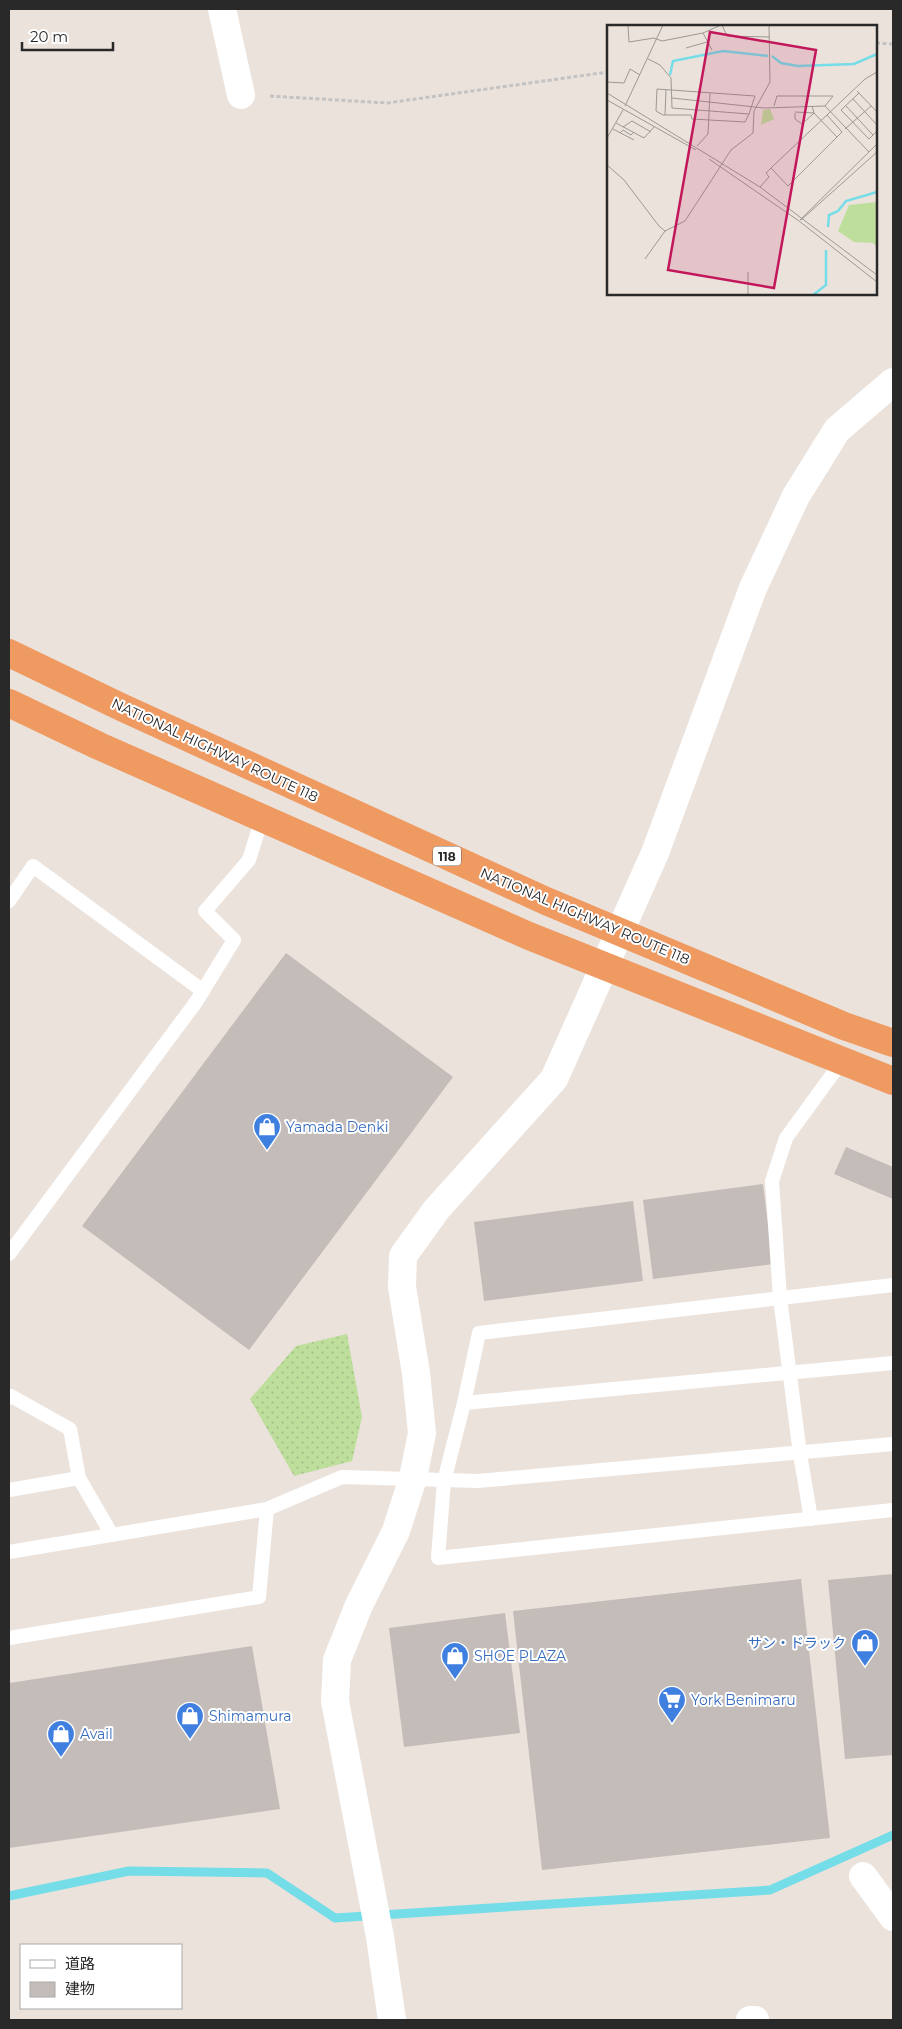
<svg xmlns="http://www.w3.org/2000/svg" width="902" height="2029" viewBox="0 0 902 2029" font-family="Montserrat,'Noto Sans JP',sans-serif">
<style>
.grass{fill:url(#grass-dots)}
.lines{fill:none;stroke-linecap:round;stroke-linejoin:round}
.stream{stroke:#75dde7;stroke-width:9}
.building{fill:#c3bcb9}
.path{stroke:#c3c3c3;stroke-width:3;stroke-dasharray:4 2.5;stroke-linecap:butt}
.service{stroke:#fff;stroke-width:14}
.minor{stroke:#fff;stroke-width:28}
.trunk{stroke:#ee9a61;stroke-width:28}
.labels{text-anchor:middle;dominant-baseline:central;stroke-width:4;stroke-linejoin:round;paint-order:stroke}
.shield{fill:#fff;stroke:#696969;stroke-width:1}
.shield-label{font-size:12px;font-weight:bold;fill:#292929}
.street-label{font-size:14px;fill:#292929;stroke:#fff}
.shop-label{font-size:14px;fill:#366cbe;stroke:#fff;text-anchor:start}
.inset-river{fill:none;stroke:#75dde7;stroke-width:2.5}
.inset-road{fill:none;stroke:#9d9894;stroke-width:1}
.view{fill:#c2185b;fill-opacity:0.15;stroke:#c2185b;stroke-width:2.5}
.inset-edge{fill:none;stroke:#292929;stroke-width:2.5}
</style>
<defs>
<pattern id="grass-dots" width="8" height="8" patternUnits="userSpaceOnUse" patternTransform="scale(1.25)"><rect width="8" height="8" fill="#bede9c"/><path d="M2 2h.1M6 6h.1" fill="none" stroke="#a3be86" stroke-width="1.8" stroke-linecap="round"/></pattern>
</defs>
<rect width="100%" height="100%" fill="#ebe2dc"/>
<polygon class="grass" points="347,1334 362,1417 352,1461 294,1476 250,1399 296,1346"/>
<g class="lines">
<polyline class="stream" points="9,1896 129,1871 267,1873 335,1918 770,1890 893,1835"/>
</g>
<g class="building">
<polygon points="286,953 453,1077 249,1350 82,1226"/>
<polygon points="846,1147 893,1167 893,1199 834,1174"/>
<polygon points="763,1184 773,1264 653,1279 643,1200"/>
<polygon points="633,1201 643,1281 484,1301 474,1222"/>
<polygon points="893,1574 893,1755 845,1759 828,1580"/>
<polygon points="801,1579 830,1838 542,1870 513,1611"/>
<polygon points="505,1613 520,1733 404,1747 389,1628"/>
<polygon points="252,1646 280,1809 9,1848 9,1683"/>
</g>
<g class="lines">
<g class="path">
<polyline points="876,43 893,44"/>
<polyline points="270,96 387,103 608,72"/>
</g>
<g class="service">
<polyline points="9,901 33,866 203,991"/>
<polyline points="9,1254 196,1002 234,940 205,911 249,860 262,818"/>
<polyline points="893,1363 464,1403 444,1481 438,1558 893,1510"/>
<polyline points="9,1398 11,1396 70,1429 79,1478"/>
<polyline points="464,1403 479,1333 893,1285"/>
<polyline points="9,1490 79,1478 112,1535"/>
<polyline points="811,1519 800,1454 780,1298 772,1181 786,1138 842,1061"/>
<polyline points="9,1552 267,1509 342,1477 478,1481 893,1444"/>
<polyline points="9,1638 259,1597 267,1509"/>
</g>
<g class="minor">
<polyline points="222,9 241,95"/>
<polyline points="863,1876 893,1917"/>
<polyline points="392,2020 380,1937 335,1701 337,1660 359,1605 396,1531 413,1478 422,1433 416,1373 402,1287 403,1256 436,1210 554,1079 655,853 753,588 796,496 837,430 893,382"/>
<polyline points="750,2020 755,2020"/>
</g>
<g class="trunk">
<polyline points="9,653 121,707 546,901 844,1026 893,1043"/>
<polyline points="9,703 99,746 529,936 893,1081"/>
</g>
</g>
<defs>
<symbol id="shop-pin" viewBox="-11 -11 22 30"><path d="M0 17L-7.5 6A9.5 9.5 0 1 1 7.5 6Z" fill="#3f7fe0" stroke="#fff"/><path d="M-5-2.5h2.3a2.7 3.5 0 0 1 5.4 0H5L5.5 6h-11ZM-1.5-2.5h3a1.5 2.3 0 0 0-3 0Z" fill="#fff"/></symbol>
<symbol id="supermarket-pin" viewBox="-11 -11 22 30"><path d="M0 17L-7.5 6A9.5 9.5 0 1 1 7.5 6Z" fill="#3f7fe0" stroke="#fff"/><path d="M-6-5.5h2.5l.6 2H6L4.5 2H-2.5L-4.4-4H-6ZM-1.5 3.2a1.3 1.3 0 1 0 .1 0ZM3 3.2a1.3 1.3 0 1 0 .1 0Z" fill="#fff"/></symbol>
</defs>
<g fill-rule="evenodd">
<use href="#shop-pin" x="251" y="1111" width="32" height="43"/>
<use href="#shop-pin" x="849" y="1627" width="32" height="43"/>
<use href="#shop-pin" x="439" y="1640" width="32" height="43"/>
<use href="#supermarket-pin" x="656" y="1684" width="32" height="43"/>
<use href="#shop-pin" x="174" y="1700" width="32" height="43"/>
<use href="#shop-pin" x="45" y="1718" width="32" height="43"/>
</g>
<g class="labels">
<rect class="shield" x="433" y="846.5" width="28" height="19" rx="4"/>
<g class="shield-label">
<text x="447" y="856">118</text>
</g>
<g class="street-label">
<text transform="translate(215 750) rotate(25)">NATIONAL HIGHWAY ROUTE 118</text>
<text transform="translate(585 916) rotate(23)">NATIONAL HIGHWAY ROUTE 118</text>
</g>
<g class="shop-label">
<text x="286" y="1127">Yamada Denki</text>
<text x="846" y="1643" text-anchor="end">サン・ドラック</text>
<text x="474" y="1656">SHOE PLAZA</text>
<text x="691" y="1700">York Benimaru</text>
<text x="209" y="1716">Shimamura</text>
<text x="80" y="1734">Avail</text>
</g>
</g>
<g transform="translate(607 25)">
<rect width="270" height="270" fill="#ebe2dc"/>
<path d="M163 84 167 94 154 100 156 85Z" fill="#bede9c"/>
<path d="M270 177V222L266 218 247 217 231 206 242 180Z" fill="#bede9c"/>
<path class="inset-river" d="M165 31 174 38 191 41 247 39 270 29M63 50 66 36 116 26 161 31M221 202 222 190 231 186 239 176 270 167M206 270 219 260V225"/>
<path class="inset-road" d="M21 0 22 17 47 13 55 16 96 8 114 0M115 0 120 11 163 12M96 8 105 25M79 23 100 17M41 34 53 40 64 53 65 83M0 57 17 58 23 44 33 50M250 66 270 87M0 68 153 162 270 250M252 68 234 85 262 114 270 106M65 73 157 83 218 81 262 127M246 74 270 100M0 75 89 125M18 81 56 0M167 81 170 71H226L218 81M205 81 207 88 230 112M239 81 266 110M65 83 142 89 148 71 50 64 49 86 56 90H84L85 94 138 97 142 89M188 87 207 88M188 88V94L195 99 207 88M58 90 59 65M9 98 37 113 47 102M16 102 25 96 44 107M6 104 27 115M238 104 264 81M13 108 16 105 24 110 27 107M0 113 16 85M90 121 101 109 103 68M102 134 192 196 270 257M0 140 17 155 52 201 58 206 78 196 124 125 146 108 147 86 163 57 162 0M164 143 181 161 235 107 220 90M153 162 162 152 159 148 165 142 258 54 270 47M193 195 270 119M194 195 270 127M38 234 58 206M141 247V270"/>
<path class="view" d="M103 7 209 25 167 263 61 245Z"/>
<rect width="270" height="270" class="inset-edge"/>
</g>
<rect width="902" height="2029" fill="none" stroke="#292929" stroke-width="20"/>
<rect x="20" y="1944" width="162" height="65" fill="#ffffff" stroke="#a9a9a9"/>
<rect x="30" y="1960" width="25" height="8" fill="#ffffff" stroke="#a9a9a9"/>
<text x="65" y="1969" font-size="15" fill="#292929">道路</text>
<rect x="30" y="1982" width="25" height="15" fill="#c3bcb9" stroke="#a9a9a9"/>
<text x="65" y="1994" font-size="15" fill="#292929">建物</text>
<path d="M22 42v8h91v-8" fill="none" stroke="#292929" stroke-width="2.5"/>
<text x="30" y="42" font-size="15" fill="#292929" stroke="#ffffff" stroke-width="4" paint-order="stroke">20 m</text>
</svg>
